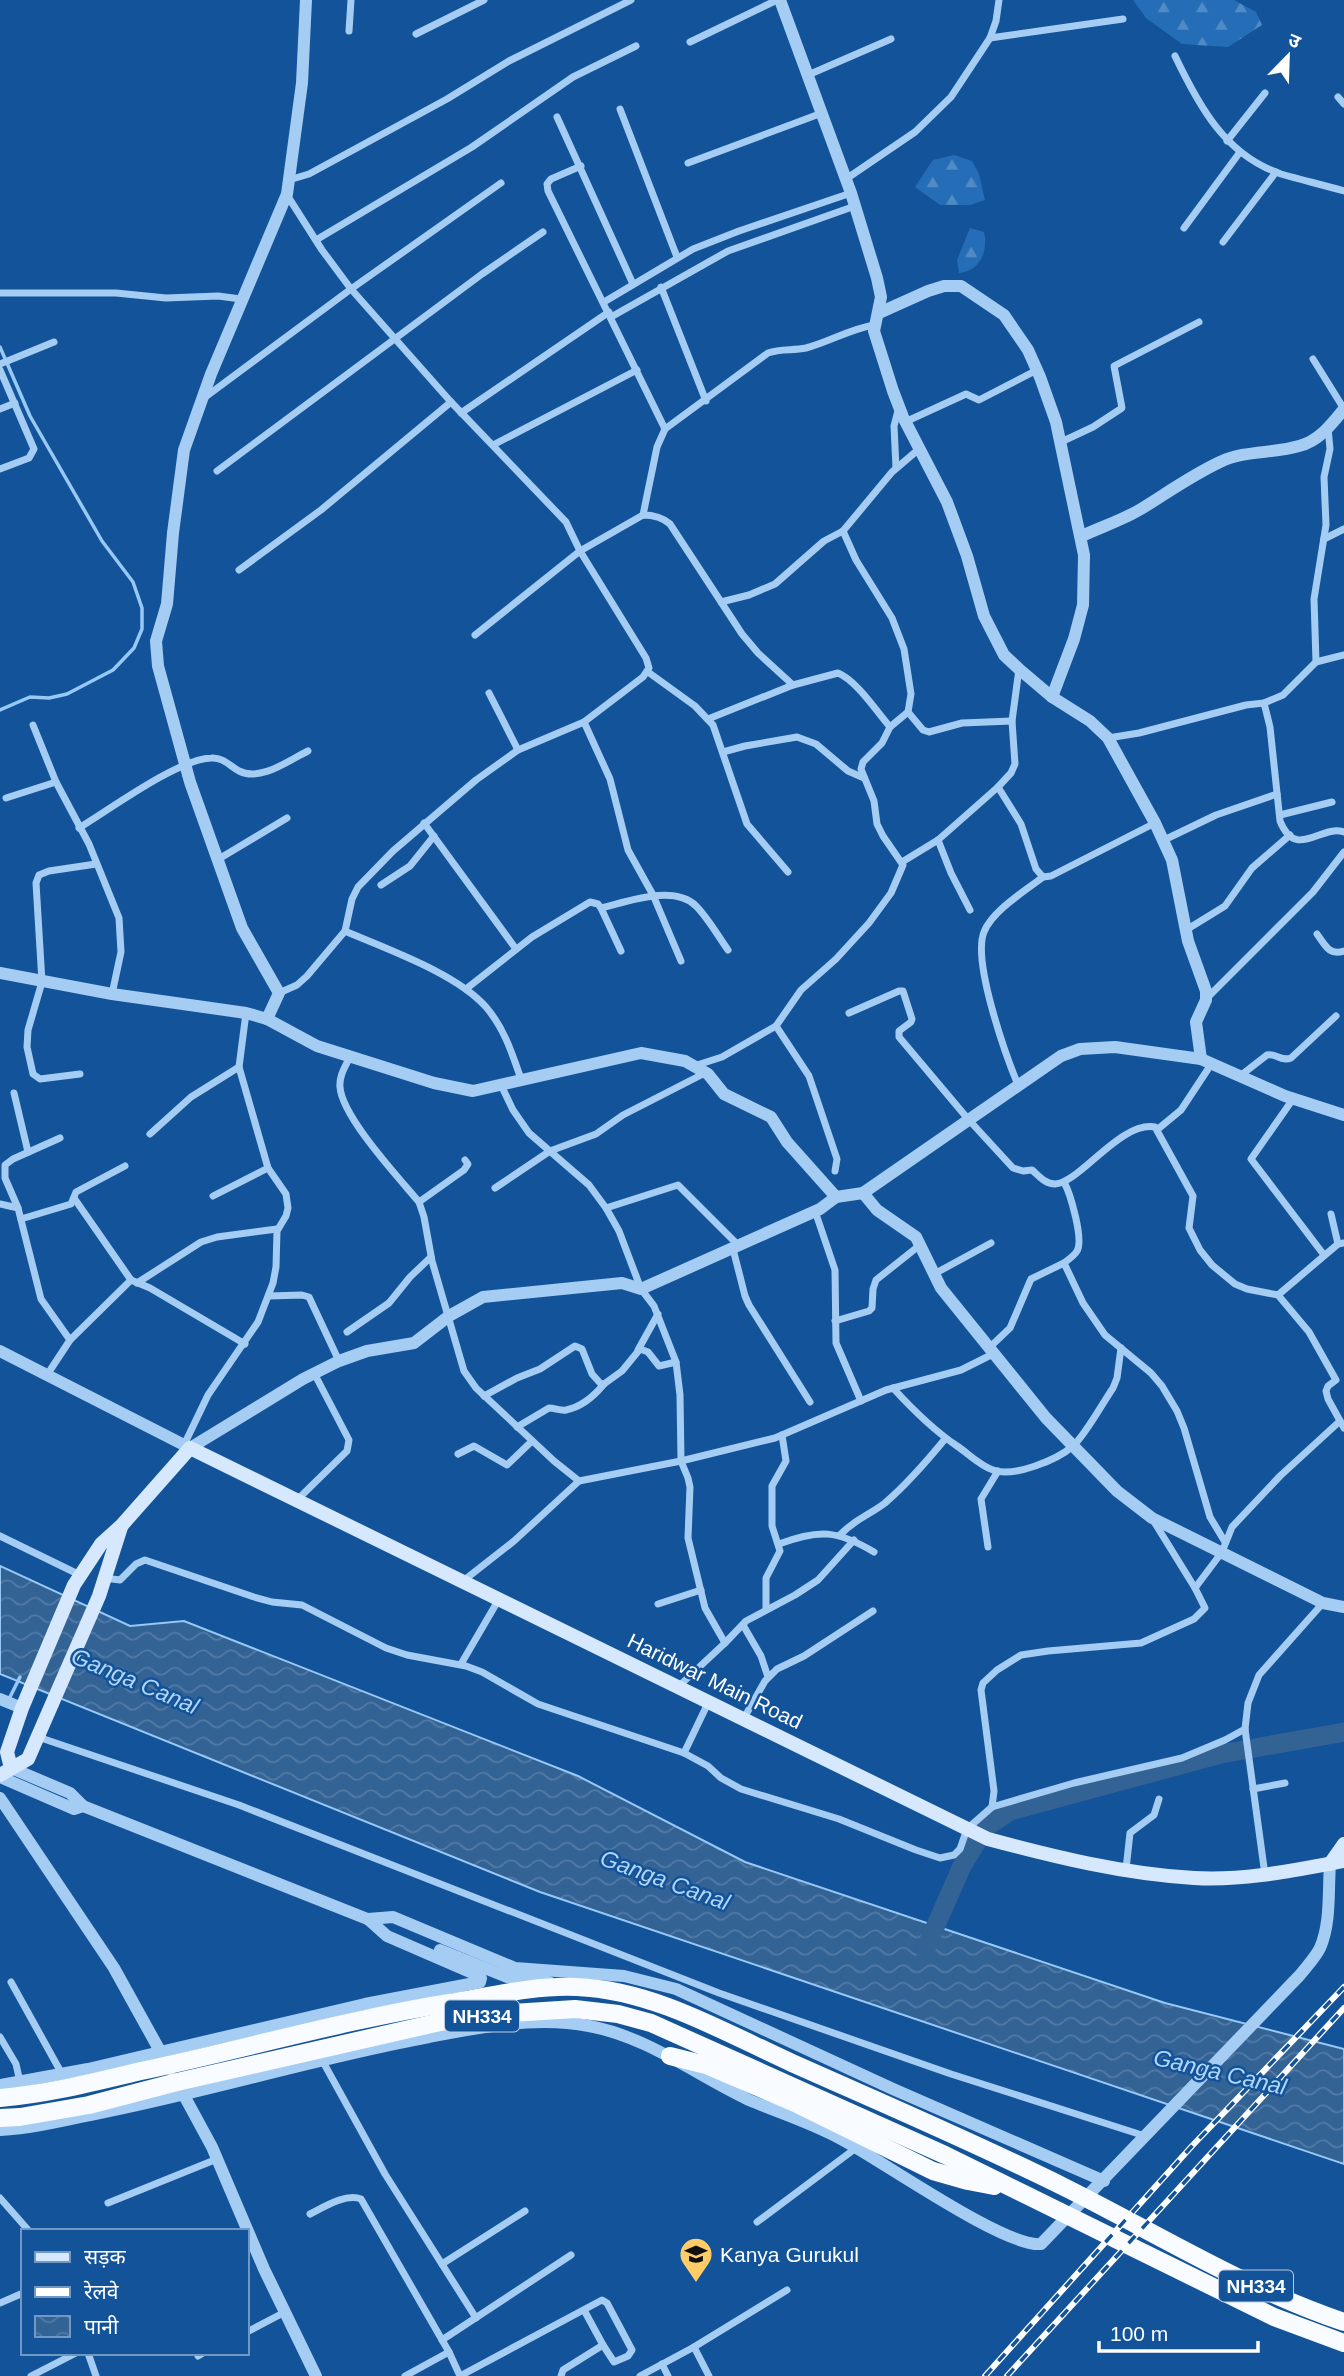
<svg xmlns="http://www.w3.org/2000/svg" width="1344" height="2376" viewBox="0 0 1344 2376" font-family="Arial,'Noto Sans Devanagari',sans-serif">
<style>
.forest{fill:url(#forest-firs)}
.water{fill:url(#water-waves);stroke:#97c8f6;stroke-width:2}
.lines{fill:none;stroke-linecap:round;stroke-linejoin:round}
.stream{stroke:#97c8f6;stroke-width:3.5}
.river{stroke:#336295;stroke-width:19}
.minor{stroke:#a5ccf3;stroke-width:7}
.tertiary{stroke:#a5ccf3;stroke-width:12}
.secondary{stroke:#d5e8fd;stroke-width:14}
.trunk{stroke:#f8fbff;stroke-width:18}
.rail-casing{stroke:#fff;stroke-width:6}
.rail{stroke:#135399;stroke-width:3.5;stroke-dasharray:10;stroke-linecap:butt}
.labels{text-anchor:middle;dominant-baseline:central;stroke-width:5;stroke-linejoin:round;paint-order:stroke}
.shield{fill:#135399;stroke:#b8cbe0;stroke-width:2}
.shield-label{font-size:19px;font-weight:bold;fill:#fff}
.street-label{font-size:21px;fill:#fff;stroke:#135399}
.poi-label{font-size:21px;fill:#fff;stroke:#135399;text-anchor:start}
.water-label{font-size:23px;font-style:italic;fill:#b2d6fa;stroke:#135399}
</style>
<defs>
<pattern id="forest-firs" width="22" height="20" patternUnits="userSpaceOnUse" patternTransform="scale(1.75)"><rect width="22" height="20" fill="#256eb7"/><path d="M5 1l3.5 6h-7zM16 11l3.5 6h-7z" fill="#518bc5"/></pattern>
<pattern id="water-waves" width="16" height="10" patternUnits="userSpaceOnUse" patternTransform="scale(1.75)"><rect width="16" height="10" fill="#336295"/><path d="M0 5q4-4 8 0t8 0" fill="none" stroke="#527aa5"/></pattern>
</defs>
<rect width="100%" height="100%" fill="#135399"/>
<g class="forest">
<polygon points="1133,0 1234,0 1256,12 1262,25 1228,47 1182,44 1146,18"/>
<polygon points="954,155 972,161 979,174 985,200 970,205 940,205 915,187 933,160"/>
<path d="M970 228 984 232C988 250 981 271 959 273L957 260Z"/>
</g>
<polygon class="water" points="0,1566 130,1626 184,1621 578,1776 745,1862 1165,2003 1344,2049 1344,2164 540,1892 0,1674"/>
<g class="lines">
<g class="stream">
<polyline points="0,347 30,416 102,541 133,582 142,608 142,629 134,648 113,670 67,694 49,698 30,697 0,710"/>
<polyline points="10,1697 20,1677"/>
</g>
<polyline class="river" points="925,1950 962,1866 986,1827 1010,1811 1221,1754 1344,1732"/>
<g class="minor">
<polyline points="349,31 351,0"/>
<polyline points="416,34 484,0"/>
<polyline points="990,38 1123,19"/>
<polyline points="690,42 777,0"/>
<path d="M1175 56C1199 106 1225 155 1281 174 1302 180 1323 185 1344 191"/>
<polyline points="808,75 891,39"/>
<polyline points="1338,97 1344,104"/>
<polyline points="620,109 677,257"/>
<polyline points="557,117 633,284"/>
<polyline points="1227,141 1265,93"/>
<polyline points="688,163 822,113"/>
<polyline points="581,166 551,179 547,184 548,191 665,429"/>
<polyline points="846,179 915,132 951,97 990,38 996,21 999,0"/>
<polyline points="289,180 309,174 447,99 509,61 631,0"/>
<polyline points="1184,228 1240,152"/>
<polyline points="316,240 472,147 573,77 636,46"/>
<polyline points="1223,242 1276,172"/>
<polyline points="661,287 706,401"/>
<polyline points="0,293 116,293 166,298 218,296 241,299"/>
<polyline points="604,302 693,249 739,231 851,193"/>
<polyline points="611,317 728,251 855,206"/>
<polyline points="1313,359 1344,409"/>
<polyline points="0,364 54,342"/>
<polyline points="0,370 34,449 29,458 0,469"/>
<polyline points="204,398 351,289 501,183"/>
<polyline points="0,409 15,403"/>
<polyline points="461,413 609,312"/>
<polyline points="905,422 966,394 979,400 1037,370"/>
<polyline points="1061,442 1093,427 1122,408 1114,366 1199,322"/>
<polyline points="493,445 637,370"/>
<polyline points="896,468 894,426 899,407"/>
<polyline points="217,471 482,274 543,232"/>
<path d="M643 515 657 447 665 429 768 353C781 348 793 351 806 348 829 342 850 329 874 325"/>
<polyline points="1324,539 1344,529"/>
<polyline points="239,570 321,510 451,402"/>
<polyline points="721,602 749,595 775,584 824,541 843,531 892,472 919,449"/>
<path d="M475 635 580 551 643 515C654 515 662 517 670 524L742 634 758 653 793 685"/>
<polyline points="1316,662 1314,599 1326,525 1324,477 1330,449 1328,428"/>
<polyline points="648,672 695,706 713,725 747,824 788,872"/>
<polyline points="489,693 518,750"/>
<path d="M1264 703 1270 727 1280 821C1296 861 1321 824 1344 832"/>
<polyline points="908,712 923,730 929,732 962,723 1012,721"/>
<path d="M708 719 793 685 838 673C856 680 877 712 890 727L908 712 911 694 904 649 892 618 856 560 843 531"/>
<polyline points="584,722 610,779 628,850 653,895 681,961"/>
<polyline points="33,725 56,782 89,844 119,918 121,952 112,994"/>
<polyline points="1108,738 1139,733 1246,705 1264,703 1283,695 1316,662 1344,655"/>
<polyline points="723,752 745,746 797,737 816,744 848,771 864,778"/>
<polyline points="998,787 1021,824 1036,869 1043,877 1051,876 1155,823"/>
<polyline points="6,798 56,782"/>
<polyline points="1280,815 1332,802"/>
<polyline points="424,823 516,949"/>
<path d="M79 828C109 810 178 759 211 758 223 757 230 766 239 771 261 782 289 760 308 751"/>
<polyline points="938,840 951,873 970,910"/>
<polyline points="1164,840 1216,815 1277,794"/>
<polyline points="217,860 287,818"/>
<polyline points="902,862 938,840 998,787 1011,773 1015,764 1012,721 1019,669"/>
<polyline points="381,885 410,866 434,836"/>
<polyline points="601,908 621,951"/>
<polyline points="1186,930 1225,906 1252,868 1290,835"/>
<path d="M345 931C386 949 456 973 486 1007 504 1028 512 1053 521 1079"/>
<path d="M1317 934C1325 945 1329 956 1344 951"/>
<path d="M466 989 532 937 590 902 598 904 601 908C627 902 674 884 696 906 708 918 718 936 728 950"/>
<polyline points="279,993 297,985 307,976 345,931 352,899 358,887 393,851 476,780 518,750 584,722 643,677 649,668 646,658 580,551 566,522 451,402 351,289 322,250 287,195"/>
<polyline points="1206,999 1313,892 1344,852"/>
<path d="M849 1013 899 991H903L912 1019 911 1022 899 1031V1037L968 1119 1013 1168 1023 1171 1032 1170C1039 1176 1045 1184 1055 1184 1080 1183 1120 1121 1155 1127L1193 1196 1189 1228 1200 1250 1212 1265 1235 1284 1247 1289 1278 1295 1309 1332 1336 1380 1328 1386 1326 1391 1328 1399 1344 1428"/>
<polyline points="776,1026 809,1076 837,1159 835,1171"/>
<path d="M350 1057C345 1067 339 1076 340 1087 342 1117 399 1178 419 1202L424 1217 432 1261 464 1371 476 1388 554 1461 579 1481"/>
<polyline points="694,1066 722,1057 776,1026 801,990 836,959 869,923 891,893 903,865 883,836 877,824 874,801 861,769 863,762 882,743 890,727"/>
<polyline points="80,1074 40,1079 33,1074 27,1047 28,1030 42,982 36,883 39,875 49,871 96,864"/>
<path d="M1240 1076 1267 1055C1276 1053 1282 1062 1291 1058L1336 1016"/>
<polyline points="501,1085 513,1110 529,1133 589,1185 606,1208 619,1231 641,1289 654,1306 676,1362 680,1395 681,1461 688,1478 690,1487 688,1538 705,1608 725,1643 679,1686"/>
<path d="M1018 1085C1006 1056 972 961 984 932 992 911 1025 891 1043 877"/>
<polyline points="14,1093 28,1152"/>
<polyline points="1293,1099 1251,1159 1324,1255"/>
<polyline points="1158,1129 1181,1110 1212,1063"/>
<polyline points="150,1134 191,1097 239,1067"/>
<path d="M1064 1182C1070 1193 1084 1239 1077 1251 1075 1255 1068 1260 1064 1263L1083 1303 1105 1335 1151 1373 1162 1386 1177 1411 1184 1428 1210 1517 1225 1542"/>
<polyline points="495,1188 550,1151 596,1134 623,1115 705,1073"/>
<polyline points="213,1196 268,1168"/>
<polyline points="74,1198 131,1280"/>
<polyline points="419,1202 464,1170 468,1164 465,1160"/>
<polyline points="0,1204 18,1208 41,1299 70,1340 47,1375"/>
<polyline points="18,1208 5,1178 5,1165 13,1159 60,1138"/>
<polyline points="606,1208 678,1185 739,1246"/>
<polyline points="815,1211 835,1270 836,1343 861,1401"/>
<polyline points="1331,1214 1338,1244"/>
<polyline points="21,1219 71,1204 76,1192 125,1166"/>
<polyline points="733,1249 745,1296 749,1305 810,1402"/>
<polyline points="934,1274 991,1243"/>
<polyline points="137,1283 201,1242 217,1237 277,1229"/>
<polyline points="1278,1295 1338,1244 1344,1243"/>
<polyline points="269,1296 302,1295 309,1297 339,1361"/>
<polyline points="835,1321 869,1311 872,1308 873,1289 876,1280 920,1245"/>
<polyline points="347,1332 389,1303 410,1277 431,1257"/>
<polyline points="70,1340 131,1280 150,1288 245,1344"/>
<polyline points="990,1347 1010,1328 1031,1279 1064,1263"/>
<polyline points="638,1350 658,1314"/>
<path d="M893 1388C913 1410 932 1429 957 1446 969 1454 979 1465 993 1470 1013 1478 1057 1460 1073 1446 1086 1434 1102 1404 1113 1388L1117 1378 1121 1348"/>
<polyline points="484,1396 517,1378 540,1369 575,1346 582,1349 592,1374 601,1384 604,1384 622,1371 640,1349 648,1352 659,1366 676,1362"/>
<path d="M517 1427 549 1408C555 1408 560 1411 566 1410 581 1407 595 1395 604 1384"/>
<polyline points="184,1445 208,1395 258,1322 273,1283 276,1267 277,1231 286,1216 288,1208 286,1194 268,1168 239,1067 246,1013"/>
<polyline points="458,1454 474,1446 507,1465 532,1441"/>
<polyline points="297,1500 347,1451 349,1440 314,1373"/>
<polyline points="1153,1520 1195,1588"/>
<path d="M840 1535C856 1518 868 1516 885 1503 907 1484 927 1461 945 1439"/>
<polyline points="0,1536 80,1575"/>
<path d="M779 1544C819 1529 837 1530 874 1552"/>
<polyline points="988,1547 981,1499 998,1471"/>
<polyline points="104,1578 120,1580 136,1564 145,1560 254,1597 272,1602 302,1605 386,1648 407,1655 466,1666 482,1672 538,1704 684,1753 708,1766 721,1778 741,1789 839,1819 916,1850 940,1858 954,1855 960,1849 967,1829 992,1807 1074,1783 1182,1758 1225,1740 1245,1729"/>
<polyline points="463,1581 514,1541 579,1481 681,1461 775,1438 886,1390 961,1370 995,1353"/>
<polyline points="658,1604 701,1590"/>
<polyline points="766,1609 766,1578 780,1551 772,1526 772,1486 786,1461 782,1435"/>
<polyline points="743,1625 761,1656 768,1677"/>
<polyline points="725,1643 746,1621 795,1595 818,1580 854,1540"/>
<polyline points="461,1664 499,1599"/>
<polyline points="744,1718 765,1681 777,1669 804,1656 873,1611"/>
<polyline points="38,1737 239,1805 719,1993 951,2074 1145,2136"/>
<polyline points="684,1753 709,1701"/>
<polyline points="1253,1789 1285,1783"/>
<polyline points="992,1807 994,1791 981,1690 983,1683 997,1670 1021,1655 1048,1651 1141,1643 1194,1619 1205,1608 1195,1588 1222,1552 1232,1527 1280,1476 1340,1421"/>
<polyline points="1126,1869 1130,1833 1154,1815 1159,1799"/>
<polyline points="1265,1875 1245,1729 1248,1703 1259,1675 1323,1603"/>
<polyline points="11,1982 62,2074"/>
<polyline points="0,2037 16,2064 20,2082"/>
<polyline points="322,2060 385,2174 476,2318"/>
<polyline points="0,2198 29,2231"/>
<polyline points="108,2203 217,2159"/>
<path d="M310 2214C324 2207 346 2193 361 2199L449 2352 460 2376 602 2300 607 2303 632 2350 628 2356 614 2362 603 2345"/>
<polyline points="757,2222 856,2148"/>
<polyline points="442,2264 525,2211"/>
<polyline points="0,2303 23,2293"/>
<polyline points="247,2332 285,2312"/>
<polyline points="442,2340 571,2255"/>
<polyline points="694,2347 787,2290"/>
<polyline points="88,2353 96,2376"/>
<polyline points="198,2356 203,2353"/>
<polyline points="662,2364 668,2376"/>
<polyline points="31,2376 76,2353"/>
<polyline points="405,2376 449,2352"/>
<polyline points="561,2376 563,2370 603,2345 584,2310"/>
<polyline points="640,2376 694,2347 709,2376"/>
</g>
<g class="tertiary">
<polyline points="780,0 851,193 877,278 881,297 874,331 893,391 903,417 947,502 967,556 984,616 1004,655 1019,669 1052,697 1090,721 1108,738 1155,823 1172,860 1188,941 1206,991 1206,1000 1196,1022 1201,1059"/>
<polyline points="879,313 928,291 944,286 961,286 1004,315 1028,350 1040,377 1056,422 1084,555 1083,605 1074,639 1052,697"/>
<path d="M1082 536C1101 527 1123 520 1141 509 1167 493 1192 475 1220 462 1245 450 1273 454 1299 446 1319 441 1332 424 1344 409"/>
<polyline points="0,973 112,994 246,1013 267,1019 317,1046 434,1083 473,1091 641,1053 685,1061 708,1074 724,1094 771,1117 787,1142 836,1197"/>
<polyline points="267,1019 279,993 242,928 190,782 158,666 156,641 167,604 173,533 184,450 211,374 287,194 302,83 306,0"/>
<polyline points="863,1193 877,1210 916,1237 941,1288 1046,1418 1117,1491 1152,1518 1323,1603 1344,1607"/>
<polyline points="0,1351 190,1448 303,1379 339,1361 367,1351 414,1343 449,1316 483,1297 622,1283 641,1289 820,1209 836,1197 863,1193 1061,1056 1080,1049 1115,1047 1201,1059 1285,1096 1344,1115"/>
<polyline points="0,1699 22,1708"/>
<polyline points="11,1768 70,1793 83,1806 375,1922"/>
<polyline points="0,1777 74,1809 83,1806"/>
<polyline points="0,1798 114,1968 170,2069"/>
<polyline points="368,1919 393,1917 515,1968 624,1976 676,1989 893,2089 1104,2181"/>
<polyline points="440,1950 507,1977 549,1982"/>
<polyline points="0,2085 88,2069 365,2004 480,1982 481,1978 477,1975 387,1936 368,1919"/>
<polyline points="180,2088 212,2147 264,2269 316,2376"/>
<path d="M0 2130C37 2128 74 2118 109 2111 217 2089 321 2057 429 2037 480 2027 536 2016 589 2026 648 2037 696 2075 749 2100 780 2113 812 2123 841 2139 881 2160 1005 2248 1041 2244L1300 1975C1306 1967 1315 1958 1320 1948 1331 1923 1328 1891 1330 1864"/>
</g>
<g class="secondary">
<path d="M11 1768 7 1752 22 1708 74 1585 101 1544 122 1525 190 1448 988 1839C1055 1857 1124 1874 1194 1878 1245 1881 1295 1870 1344 1861"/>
<polyline points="0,1775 28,1759 99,1596 121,1527"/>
<polyline points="1330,1864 1344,1844"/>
</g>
<g class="trunk">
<polyline points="670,2056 706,2065 795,2103 933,2171 968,2181 994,2186"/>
<path d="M0 2098C48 2094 94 2082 141 2071 244 2049 345 2020 449 2003 491 1996 535 1985 577 1987 653 1990 724 2032 792 2063 884 2104 976 2143 1066 2188 1158 2234 1246 2289 1344 2322"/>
<polyline points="0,2118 20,2117 89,2105 177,2082 440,2022 497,2014 575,2009 618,2014 651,2023 945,2155 1274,2317 1344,2343"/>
</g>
<defs>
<g id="rail">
<polyline points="985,2376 1192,2146 1344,1987"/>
<polyline points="1007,2376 1344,2008"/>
</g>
</defs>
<use href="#rail" class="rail-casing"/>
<use href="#rail" class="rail"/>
</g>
<defs>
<symbol id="university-pin" viewBox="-11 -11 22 30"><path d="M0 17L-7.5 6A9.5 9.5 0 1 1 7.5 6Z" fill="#ffcc67" stroke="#135399"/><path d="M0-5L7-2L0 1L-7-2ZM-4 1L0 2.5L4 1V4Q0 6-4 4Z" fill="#111"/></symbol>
</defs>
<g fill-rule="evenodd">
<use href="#university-pin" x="677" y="2235" width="38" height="52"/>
</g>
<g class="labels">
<g class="shield">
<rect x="445" y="2000.5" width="74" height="31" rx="5"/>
<rect x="1219" y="2270.5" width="74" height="31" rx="5"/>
</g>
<g class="shield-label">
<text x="482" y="2016">NH334</text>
<text x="1256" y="2286">NH334</text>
</g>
<g class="street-label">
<text transform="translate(715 1681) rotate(26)">Haridwar Main Road</text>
</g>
<g class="poi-label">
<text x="720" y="2254">Kanya Gurukul</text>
</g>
<g class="water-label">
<text transform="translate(135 1681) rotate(23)">Ganga Canal</text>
<text transform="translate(665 1880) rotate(20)">Ganga Canal</text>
<text transform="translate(1220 2072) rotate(13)">Ganga Canal</text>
</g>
</g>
<rect x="21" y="2229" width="228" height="126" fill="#135399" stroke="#7198c2" stroke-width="2"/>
<rect x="35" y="2252" width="35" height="10" fill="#d5e8fd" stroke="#7198c2" stroke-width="2"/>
<text x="84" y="2264" font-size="21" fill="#ffffff">सड़क</text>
<rect x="35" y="2287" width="35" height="10" fill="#ffffff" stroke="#7198c2" stroke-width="2"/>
<text x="84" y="2299" font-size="21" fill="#ffffff">रेलवे</text>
<rect x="35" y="2316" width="35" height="21" fill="url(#water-waves)" stroke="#7198c2" stroke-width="2"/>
<text x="84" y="2334" font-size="21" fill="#ffffff">पानी</text>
<g transform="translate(1288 56) rotate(23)" stroke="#135399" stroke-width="5" paint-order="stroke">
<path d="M0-5L12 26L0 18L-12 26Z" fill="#ffffff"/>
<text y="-10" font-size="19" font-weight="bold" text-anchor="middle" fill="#ffffff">उ</text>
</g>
<path d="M1099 2341v10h159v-10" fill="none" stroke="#ffffff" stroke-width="3.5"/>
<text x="1110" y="2341" font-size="21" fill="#ffffff" stroke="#135399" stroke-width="5" paint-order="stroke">100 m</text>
</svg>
